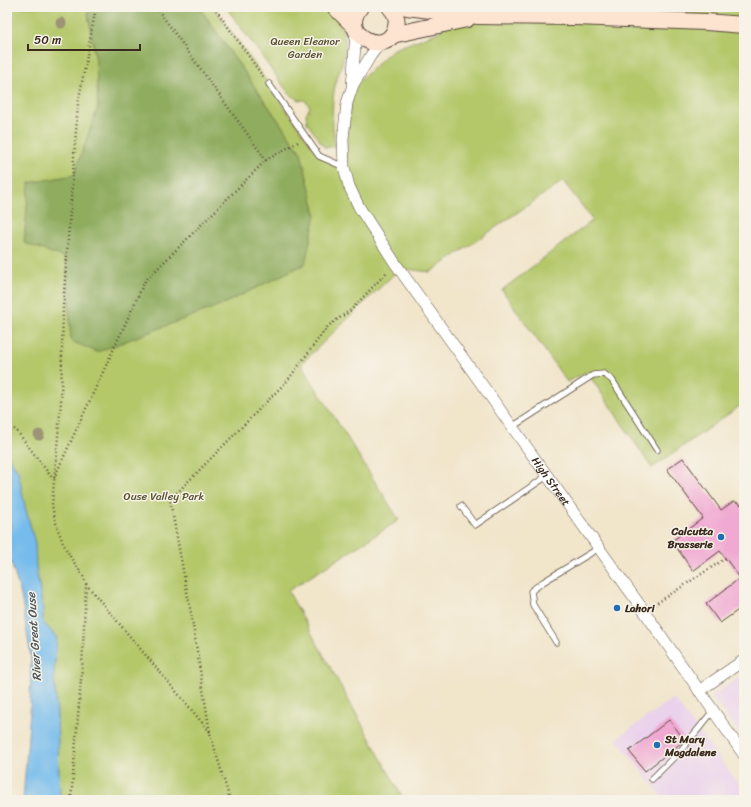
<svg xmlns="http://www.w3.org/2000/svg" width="751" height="807" viewBox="0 0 751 807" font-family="Sriracha,sans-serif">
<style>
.built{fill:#ead1ec}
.green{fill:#b4c86b;stroke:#787944}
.forest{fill:#8fac5f;stroke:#656b3e}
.water{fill:#75bbec;stroke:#587285}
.building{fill:#f0a9d2}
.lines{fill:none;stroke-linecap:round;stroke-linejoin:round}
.lane-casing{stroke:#564638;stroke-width:7}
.street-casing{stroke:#564638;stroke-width:12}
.secondary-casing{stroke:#564638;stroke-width:18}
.path{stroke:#564638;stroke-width:2.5;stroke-dasharray:1 3;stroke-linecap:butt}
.lane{stroke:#fff;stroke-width:5.5}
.street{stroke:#fff;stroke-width:11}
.secondary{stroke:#fde4d1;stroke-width:16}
.tree{fill:#9d9476}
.poi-dot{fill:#1f6fb2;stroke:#f7f3e8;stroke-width:1.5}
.labels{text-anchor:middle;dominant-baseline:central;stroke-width:3;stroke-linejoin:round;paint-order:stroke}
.park-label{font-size:11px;fill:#595231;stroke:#f7f3e8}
.street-label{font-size:11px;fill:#3b2a1e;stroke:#f7f3e8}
.poi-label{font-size:11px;font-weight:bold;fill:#3b2a1e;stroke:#f7f3e8;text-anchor:start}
.water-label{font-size:12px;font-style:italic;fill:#4c565c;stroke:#f7f3e8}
</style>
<rect width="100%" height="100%" fill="#f7f3e8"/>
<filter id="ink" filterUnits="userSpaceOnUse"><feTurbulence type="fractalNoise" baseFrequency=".025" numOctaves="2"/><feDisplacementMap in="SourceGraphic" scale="8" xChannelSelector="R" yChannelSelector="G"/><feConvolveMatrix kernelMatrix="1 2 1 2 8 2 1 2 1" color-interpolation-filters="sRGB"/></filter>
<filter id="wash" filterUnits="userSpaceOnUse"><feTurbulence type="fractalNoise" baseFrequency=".012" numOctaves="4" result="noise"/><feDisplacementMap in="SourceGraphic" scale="16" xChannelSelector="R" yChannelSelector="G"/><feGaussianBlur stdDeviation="0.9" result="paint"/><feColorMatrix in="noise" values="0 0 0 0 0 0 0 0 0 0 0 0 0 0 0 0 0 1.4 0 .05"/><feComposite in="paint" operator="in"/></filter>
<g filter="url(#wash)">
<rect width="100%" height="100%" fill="#f1e5ca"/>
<g class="built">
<polygon points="744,674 744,739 711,696"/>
<polygon points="673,698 744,791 744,800 664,800 616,739"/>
</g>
<g class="green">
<polygon points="7,7 87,7 96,61 98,107 74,175 66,258 71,341 301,153 199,7 214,7 319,156 344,167 352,88 392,50 439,32 457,7 744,7 744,403 652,468 587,372 567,382 502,290 593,220 563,181 431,272 404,269 395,273 301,364 399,520 288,591 404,800 27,800 39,639 7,526"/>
<path d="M226 7H323C337 17 348 33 345 52 343 65 336 77 334 91 331 110 333 127 335 146L325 148 307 123 306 114 310 107 305 100H299L290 95Z"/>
</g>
<polygon class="forest" points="87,7 199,7 301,153 316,214 305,264 221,305 97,352 71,341 66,258 24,243 29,183 74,175 98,107 96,61"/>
<polygon class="water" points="7,455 18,471 25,506 35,543 36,567 43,609 43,622 57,638 54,674 57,715 60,800 23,800 30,711 31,657 21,595 7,549 7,531 10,526 7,512"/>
<g id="blocks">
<g class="building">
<polygon points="683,458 721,510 734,501 744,506 744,606 720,623 706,604 740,578 720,551 693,571 672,541 703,518 667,469"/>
<polygon points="669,720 685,740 645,771 629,751"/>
</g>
</g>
</g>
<g filter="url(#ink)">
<use href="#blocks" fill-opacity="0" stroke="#564638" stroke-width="1"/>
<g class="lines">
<defs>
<g id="lane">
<polyline points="269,84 319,156 344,167"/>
<polyline points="512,427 593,375 604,374 612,380 657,450"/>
<polyline points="461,506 475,525 547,476"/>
<polyline points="556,642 533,605 531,591 543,582 599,548"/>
<polyline points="652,779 682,749 713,711"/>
</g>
<g id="street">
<path id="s1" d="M356 31 352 88 347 103 343 139 344 167 349 186 359 207 395 263 644 611 744 755"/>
<polyline points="353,85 371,55 381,42"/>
<polyline points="699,691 744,660"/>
</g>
<g id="secondary">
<polyline points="335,7 354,26"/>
<path d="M360 7C337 36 388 59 396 27 398 20 395 12 390 7"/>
<polyline points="407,7 478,16 575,17 706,22 744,25"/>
<polyline points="392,35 467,19"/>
</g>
</defs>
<use href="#lane" class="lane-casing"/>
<use href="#street" class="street-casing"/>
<use href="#secondary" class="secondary-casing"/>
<g class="path">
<polyline points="156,7 266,160 298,142"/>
<polyline points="214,7 264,78"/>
<polyline points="7,425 16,430 53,479"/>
<polyline points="54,478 145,281 266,160"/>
<polyline points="86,584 210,732"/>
<polyline points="654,605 726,558"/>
<path d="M71 800 82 668 86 584C84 573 75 566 70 556 61 541 55 523 52 505L61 402 63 306 78 104 96 7"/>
<polyline points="230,800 210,733 191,613 170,500 288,380 328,326 351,310 387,272"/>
</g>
<use href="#lane" class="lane"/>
<use href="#street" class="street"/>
<use href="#secondary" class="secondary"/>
</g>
<g class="tree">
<circle cx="61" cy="23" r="5.5"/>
<circle cx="39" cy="435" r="5.5"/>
</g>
</g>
<g class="poi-dot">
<circle cx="721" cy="537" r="4"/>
<circle cx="617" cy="608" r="4"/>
<circle cx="657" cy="745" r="4"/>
</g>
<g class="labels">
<g class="park-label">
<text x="305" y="41">Queen Eleanor<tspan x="305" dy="13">Garden</tspan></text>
<text x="164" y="496">Ouse Valley Park</text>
</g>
<g class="street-label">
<text stroke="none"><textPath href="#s1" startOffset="515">High Street</textPath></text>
</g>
<g class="poi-label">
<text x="713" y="531" text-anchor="end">Calcutta<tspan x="713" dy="13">Brasserie</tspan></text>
<text x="625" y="608">Lahori</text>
<text x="665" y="739">St Mary<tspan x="665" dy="13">Magdalene</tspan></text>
</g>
<g class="water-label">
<text transform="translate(34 637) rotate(-94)">River Great Ouse</text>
</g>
</g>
<rect width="751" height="807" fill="none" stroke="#f7f3e8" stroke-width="24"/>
<path d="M28 44v6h112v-6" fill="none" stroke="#3b2a1e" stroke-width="2"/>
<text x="34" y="44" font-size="12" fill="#3b2a1e" stroke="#f7f3e8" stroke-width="3" paint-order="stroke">50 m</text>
</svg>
